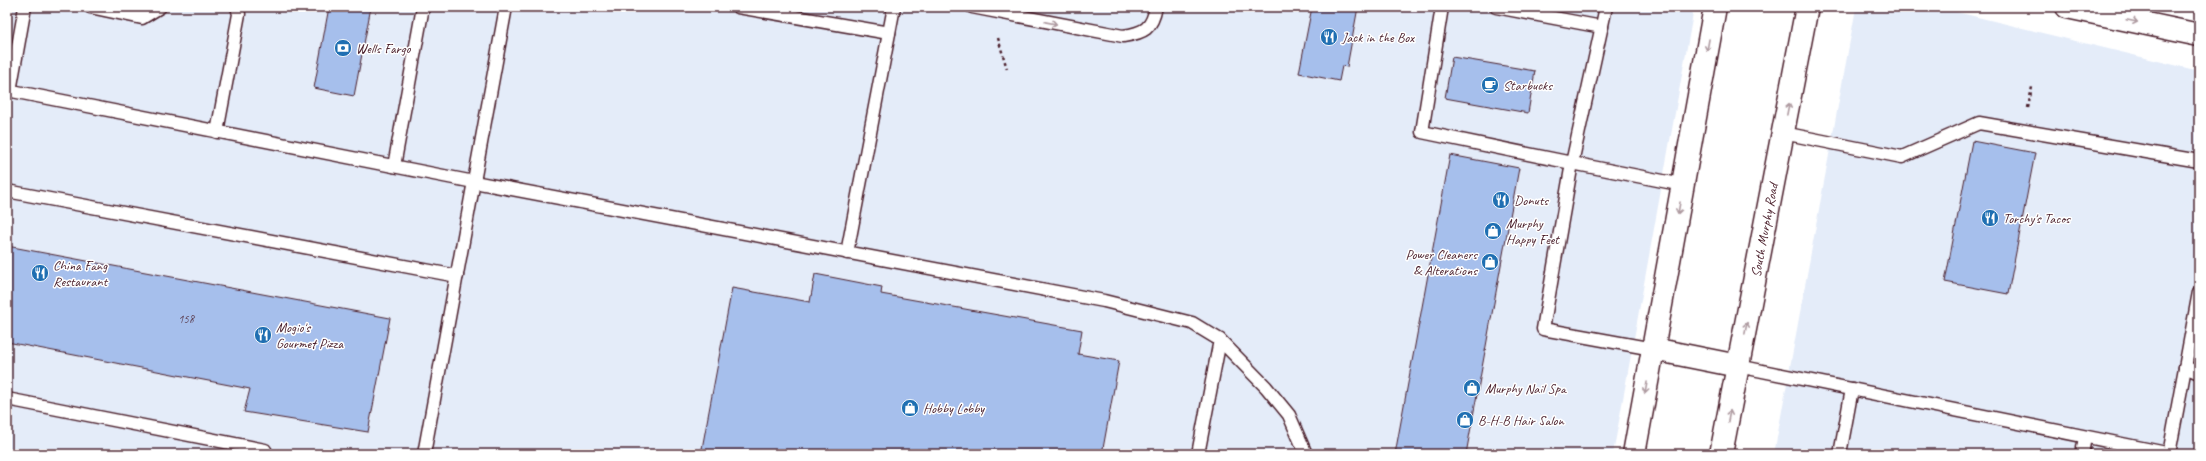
<svg xmlns="http://www.w3.org/2000/svg" width="2206" height="461" viewBox="0 0 2206 461" font-family="Caveat,sans-serif">
<style>
.built{fill:#e4ecf9}
.building{fill:#a6bfec;stroke:#4a1f2b}
.lines{fill:none;stroke-linecap:round;stroke-linejoin:round}
.lane-casing{stroke:#4a1f2b;stroke-width:15}
.secondary-casing{stroke:#4a1f2b;stroke-width:25}
.primary-casing{stroke:#4a1f2b;stroke-width:25}
.path{stroke:#4a1f2b;stroke-width:2.5;stroke-dasharray:3 3;stroke-linecap:butt}
.lane{stroke:#fff;stroke-width:12}
.secondary{stroke:#fff;stroke-width:22}
.primary{stroke:#fff;stroke-width:22}
.oneway{stroke:#ae9aa0}
.labels{text-anchor:middle;dominant-baseline:central;stroke-width:3;stroke-linejoin:round;paint-order:stroke}
.number-label{font-size:12px;fill:#61475b}
.poi-label{font-size:14px;fill:#4a1f2b;stroke:#fff;text-anchor:start}
.street-label{font-size:14px;fill:#4a1f2b;stroke:#fff}
</style>
<rect width="100%" height="100%" fill="#fff"/>
<filter id="ink" filterUnits="userSpaceOnUse"><feTurbulence type="fractalNoise" baseFrequency=".025" numOctaves="2"/><feDisplacementMap in="SourceGraphic" scale="8" xChannelSelector="R" yChannelSelector="G"/><feConvolveMatrix kernelMatrix="1 2 1 2 8 2 1 2 1" color-interpolation-filters="sRGB"/></filter>
<g filter="url(#ink)">
<g class="built">
<polygon points="7,7 1689,7 1693,14 1613,454 7,454"/>
<polygon points="1936,7 2199,71 2199,454 1774,454 1856,8"/>
</g>
<g class="building">
<polygon points="329,7 371,7 354,96 314,88"/>
<polygon points="1312,7 1358,7 1347,67 1342,66 1339,81 1299,73"/>
<polygon points="1452,57 1535,71 1528,113 1445,98"/>
<polygon points="1972,141 2035,153 2008,294 1945,282"/>
<polygon points="1450,155 1519,168 1466,454 1395,454"/>
<polygon points="7,246 390,318 368,432 244,412 250,389 7,342"/>
<polygon points="815,274 882,287 881,294 1082,330 1078,354 1119,361 1102,454 701,454 732,288 810,302"/>
</g>
<g class="lines">
<defs>
<g id="lane">
<polyline points="90,7 142,18 160,7"/>
<polyline points="738,7 889,33"/>
<path d="M972 7 1123 36C1144 33 1152 29 1156 7"/>
<polyline points="1442,7 1422,132 1572,163 1606,7"/>
<polyline points="1496,7 1602,27"/>
<polyline points="7,90 474,182 1104,301 1192,323 1220,340 1266,387 1289,415 1306,454"/>
<polyline points="10,91 25,7"/>
<polyline points="217,132 239,14 237,7"/>
<polyline points="1783,133 1902,157 1979,123 2199,161"/>
<polyline points="394,166 423,7"/>
<polyline points="7,191 457,276"/>
<polyline points="847,253 894,7"/>
<polyline points="1653,349 1543,329 1572,163 1683,185"/>
<polyline points="1738,366 2171,454"/>
<polyline points="2185,367 2199,373"/>
<polyline points="7,399 265,450 267,454"/>
<polyline points="424,454 506,7"/>
<polyline points="1198,454 1220,340"/>
<polyline points="1840,454 1852,389"/>
<polyline points="2082,454 2085,437"/>
<polyline points="2169,454 2199,292"/>
</g>
<g id="secondary">
<polyline points="1653,349 1738,366"/>
<polyline points="1634,454 1715,7"/>
<path id="s1" d="M1721 454 1807 7"/>
</g>
<polyline id="primary" points="2067,7 2199,35"/>
</defs>
<use href="#lane" class="lane-casing"/>
<use href="#secondary" class="secondary-casing"/>
<use href="#primary" class="primary-casing"/>
<g class="path">
<polyline points="998,38 1007,69"/>
<polyline points="2028,108 2032,87"/>
</g>
<use href="#lane" class="lane"/>
<use href="#secondary" class="secondary"/>
<use href="#primary" class="primary"/>
</g>
<defs><path id="oneway-shaft" d="M-6 0H5M1.5-3L5.5 0L1.5 3" fill="none" stroke-width="1.6" stroke-linecap="round" stroke-linejoin="round"/></defs>
<g class="oneway">
<use href="#oneway-shaft" transform="translate(2132 21) rotate(12)"/>
<use href="#oneway-shaft" transform="translate(1051 23) rotate(11)"/>
<use href="#oneway-shaft" transform="translate(1708 45) rotate(100)"/>
<use href="#oneway-shaft" transform="translate(1788 109) rotate(-79)"/>
<use href="#oneway-shaft" transform="translate(1679 208) rotate(100)"/>
<use href="#oneway-shaft" transform="translate(1746 328) rotate(-79)"/>
<use href="#oneway-shaft" transform="translate(1646 388) rotate(100)"/>
<use href="#oneway-shaft" transform="translate(1729 416) rotate(-79)"/>
</g>
</g>
<defs>
<symbol id="restaurant-disc" viewBox="-11 -11 22 22"><circle r="9.5" fill="#1f6fb2" stroke="#fff"/><path d="M-5-6h1v4h1v-4h1v4h1v-4h1v5L-1.5 .5V6h-2V.5L-5-1ZM5-6V6H3V1.5H1.5Q1.5-4 5-6Z" fill="#fff"/></symbol>
<symbol id="bank-disc" viewBox="-11 -11 22 22"><circle r="9.5" fill="#1f6fb2" stroke="#fff"/><path d="M-6-4H6V4H-6ZM0-2.3a2.3 2.3 0 1 0 0 4.6a2.3 2.3 0 1 0 0-4.6Z" fill="#fff"/></symbol>
<symbol id="cafe-disc" viewBox="-11 -11 22 22"><circle r="9.5" fill="#1f6fb2" stroke="#fff"/><path d="M-5.5-4.5H6V0H3Q3 3.5 0 3.5H-2.5Q-5.5 3.5-5.5 0ZM3-3.2v2h1.7v-2ZM-6 4.5H4V6H-6Z" fill="#fff"/></symbol>
<symbol id="shop-disc" viewBox="-11 -11 22 22"><circle r="9.5" fill="#1f6fb2" stroke="#fff"/><path d="M-5-2.5h2.3a2.7 3.5 0 0 1 5.4 0H5L5.5 6h-11ZM-1.5-2.5h3a1.5 2.3 0 0 0-3 0Z" fill="#fff"/></symbol>
</defs>
<g fill-rule="evenodd">
<use href="#restaurant-disc" x="1319" y="27" width="20" height="20"/>
<use href="#bank-disc" x="333" y="38" width="20" height="20"/>
<use href="#cafe-disc" x="1480" y="75" width="20" height="20"/>
<use href="#restaurant-disc" x="1491" y="190" width="20" height="20"/>
<use href="#restaurant-disc" x="1980" y="208" width="20" height="20"/>
<use href="#shop-disc" x="1483" y="221" width="20" height="20"/>
<use href="#shop-disc" x="1480" y="252" width="20" height="20"/>
<use href="#restaurant-disc" x="30" y="263" width="20" height="20"/>
<use href="#restaurant-disc" x="253" y="325" width="20" height="20"/>
<use href="#shop-disc" x="1462" y="378" width="20" height="20"/>
<use href="#shop-disc" x="900" y="398" width="20" height="20"/>
<use href="#shop-disc" x="1455" y="410" width="20" height="20"/>
</g>
<g class="labels">
<g class="number-label">
<text x="186" y="319">158</text>
</g>
<g class="poi-label">
<text x="1342" y="37">Jack in the Box</text>
<text x="356" y="48">Wells Fargo</text>
<text x="1503" y="85">Starbucks</text>
<text x="1514" y="200">Donuts</text>
<text x="2003" y="218">Torchy's Tacos</text>
<text x="1506" y="223">Murphy<tspan x="1506" dy="16">Happy Feet</tspan></text>
<text x="1477" y="254" text-anchor="end">Power Cleaners<tspan x="1477" dy="16">&amp; Alterations</tspan></text>
<text x="53" y="265">China Fang<tspan x="53" dy="16">Restaurant</tspan></text>
<text x="276" y="327">Mogio's<tspan x="276" dy="16">Gourmet Pizza</tspan></text>
<text x="1485" y="388">Murphy Nail Spa</text>
<text x="923" y="408">Hobby Lobby</text>
<text x="1478" y="420">B-H-B Hair Salon</text>
</g>
<g class="street-label">
<text stroke="none"><textPath href="#s1" startOffset="228">South Murphy Road</textPath></text>
</g>
</g>
<rect width="2206" height="461" fill="none" stroke="#fff" stroke-width="24"/>
<rect x="12" y="12" width="2182" height="437" fill="none" stroke="#4a1f2b" stroke-width="1.5" filter="url(#ink)"/>
</svg>
